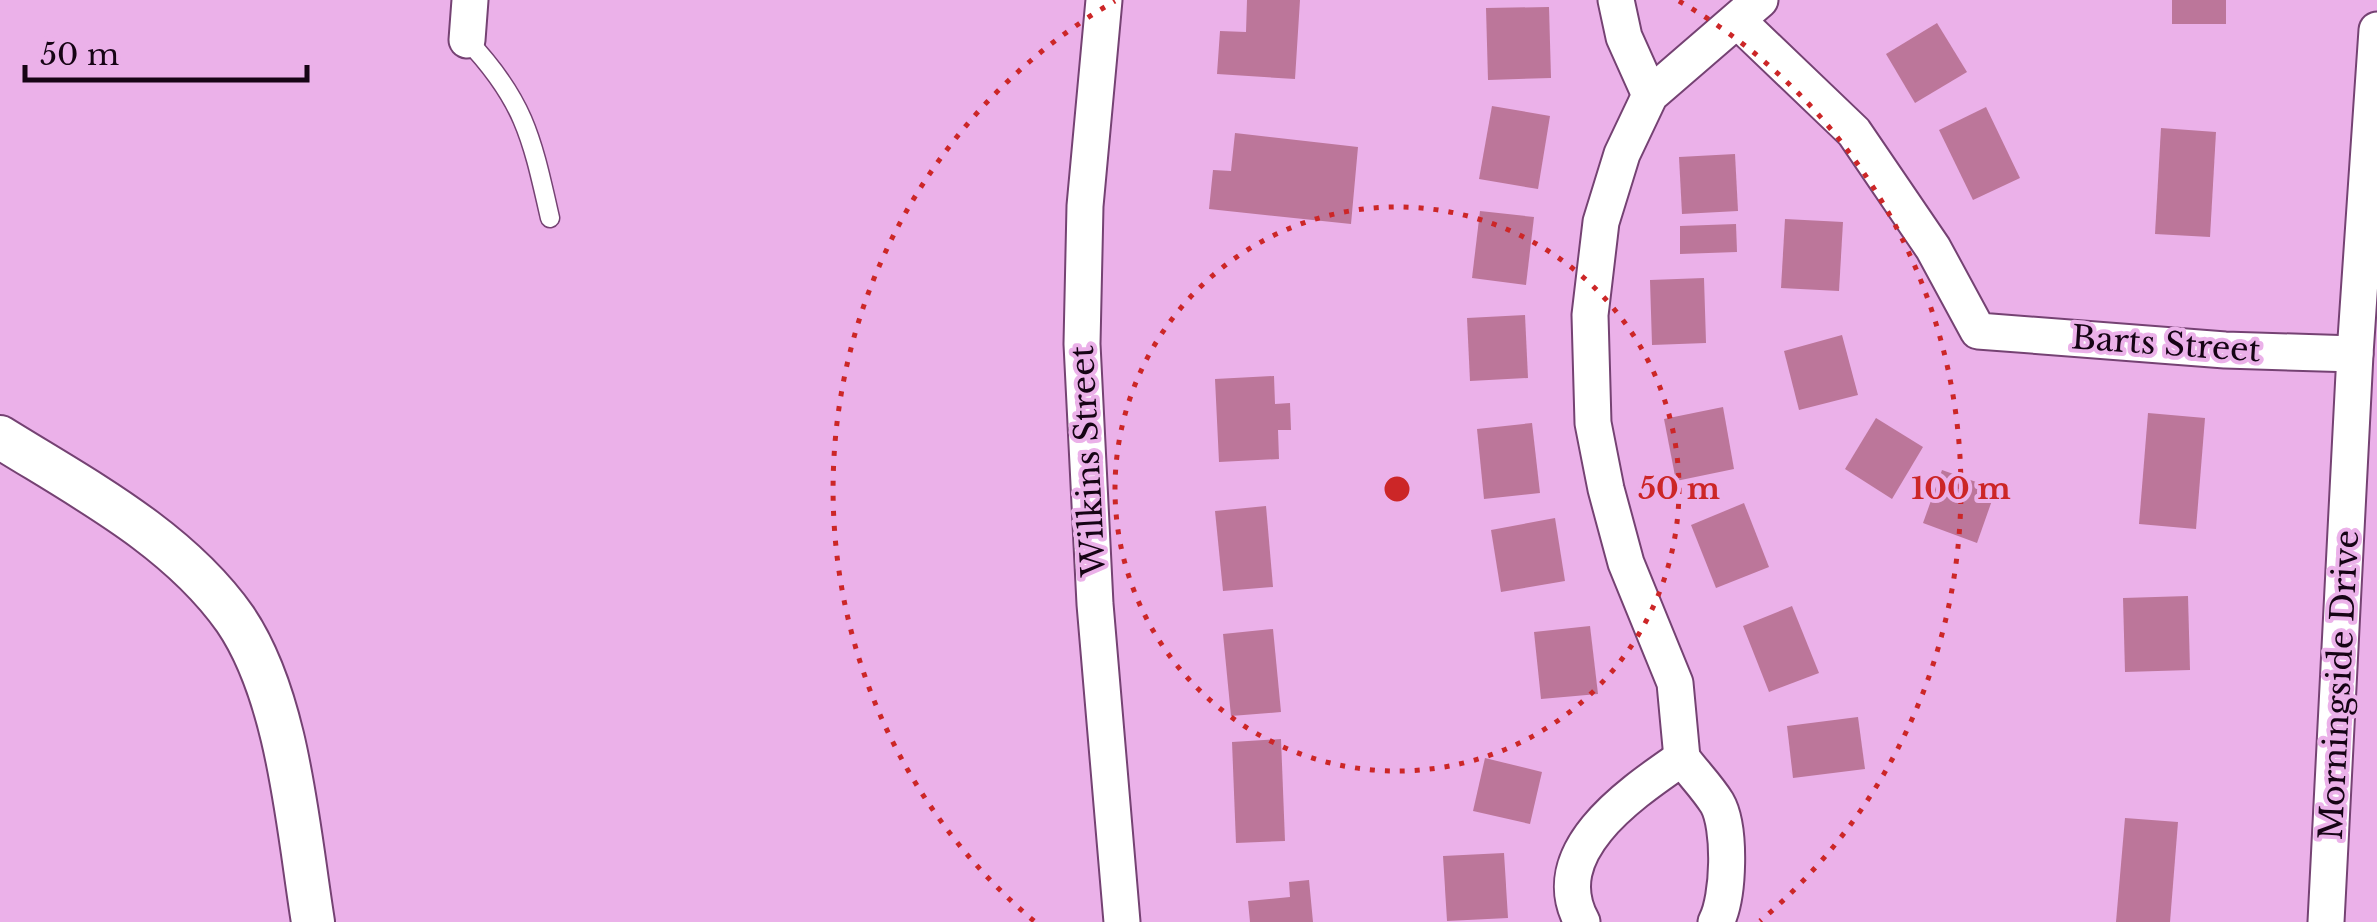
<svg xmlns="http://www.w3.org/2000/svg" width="2377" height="922" viewBox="0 0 2377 922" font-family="'Libre Baskerville',serif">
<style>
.building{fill:#bc769a}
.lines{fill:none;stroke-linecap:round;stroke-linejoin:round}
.service-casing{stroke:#754273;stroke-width:21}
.minor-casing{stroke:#754273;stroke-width:39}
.tertiary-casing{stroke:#754273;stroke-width:46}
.service{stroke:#fff;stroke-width:18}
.minor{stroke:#fff;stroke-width:35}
.tertiary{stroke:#fff;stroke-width:42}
.ring{fill:none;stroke:#cc2627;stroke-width:5;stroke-dasharray:5 10}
.labels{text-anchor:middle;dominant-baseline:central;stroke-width:8;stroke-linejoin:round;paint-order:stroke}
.street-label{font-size:32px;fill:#160415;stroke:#ebb1e9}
.centre{fill:#cc2627;stroke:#ebb1e9;stroke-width:5}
.ring-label{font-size:30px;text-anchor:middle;font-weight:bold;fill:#cc2627;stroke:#ebb1e9;stroke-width:8;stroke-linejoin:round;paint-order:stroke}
</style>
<rect width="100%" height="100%" fill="#ebb1e9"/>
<g class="building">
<polygon points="1247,0 1300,0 1295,79 1217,74 1220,31 1246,32"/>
<rect x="2172" y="0" width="54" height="24"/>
<polygon points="1549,7 1551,78 1488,80 1486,8"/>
<polygon points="1937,23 1967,72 1915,103 1886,54"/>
<polygon points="1492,106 1550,116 1538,189 1479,179"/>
<polygon points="1986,107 2020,178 1973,200 1939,130"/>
<polygon points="2161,128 2216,132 2210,237 2155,234"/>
<polygon points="1235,133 1358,147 1351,224 1209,209 1213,170 1231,171"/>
<polygon points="1735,154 1738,211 1682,214 1679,157"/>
<polygon points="1480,211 1534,217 1526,285 1472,278"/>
<polygon points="1785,219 1843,222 1839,291 1781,288"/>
<polygon points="1736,224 1737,252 1680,254 1680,226"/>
<polygon points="1704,278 1706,343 1652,345 1650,280"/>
<polygon points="1525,315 1528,378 1470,381 1467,318"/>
<polygon points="1842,335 1858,395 1799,410 1784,351"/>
<polygon points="1274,376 1275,404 1290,403 1291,430 1278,430 1279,459 1219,462 1215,379"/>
<polygon points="1723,407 1734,469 1676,481 1664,419"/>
<polygon points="2148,413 2205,418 2196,529 2139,524"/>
<polygon points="1876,418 1923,447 1892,499 1845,469"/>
<polygon points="1532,423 1540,493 1484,499 1477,429"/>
<polygon points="1942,470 1996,489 1977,543 1923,523"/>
<polygon points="1744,503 1769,567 1716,588 1691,525"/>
<polygon points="1266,506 1273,587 1223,591 1215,511"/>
<polygon points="1555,518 1565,581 1501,592 1491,530"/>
<polygon points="2188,596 2190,670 2125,672 2123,598"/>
<polygon points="1792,606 1819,673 1769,692 1743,626"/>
<polygon points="1590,626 1598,694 1541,699 1534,632"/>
<polygon points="1273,629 1281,712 1231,716 1223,634"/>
<polygon points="1858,717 1865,769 1793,778 1787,726"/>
<polygon points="1281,739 1285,841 1236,843 1232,742"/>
<polygon points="1485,758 1542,772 1530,824 1473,811"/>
<polygon points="2125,818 2178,822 2170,922 2116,922"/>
<polygon points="1504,853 1508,918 1447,921 1443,856"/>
<polygon points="1309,880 1313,922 1250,922 1248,901 1290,897 1289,882"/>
</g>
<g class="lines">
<defs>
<path id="service" d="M467 40C525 101 532 139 550 218"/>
<g id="minor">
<polyline points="1104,0 1085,206 1082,344 1095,604 1122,922"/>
<polyline points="1616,0 1624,37 1650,95"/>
<polyline points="1739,22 1854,132 1933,248 1978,331 2225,350 2355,354"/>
<polyline points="467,40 470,0"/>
<polyline points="1682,758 1675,683 1626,563 1606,489 1593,423 1590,315 1601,222 1622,154 1650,95 1760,0"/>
<path d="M1582 922C1543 851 1633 792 1682 758 1693 773 1707 787 1717 803 1731 827 1729 898 1716 922"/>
<polyline points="2326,922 2355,354 2377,30"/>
</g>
<path id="tertiary" d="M0 437C82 488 178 538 235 619 289 698 298 829 313 922"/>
</defs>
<use href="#service" class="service-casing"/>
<use href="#minor" class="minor-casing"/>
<use href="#tertiary" class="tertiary-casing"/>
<use href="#service" class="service"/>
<use href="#minor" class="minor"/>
<use href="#tertiary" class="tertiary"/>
</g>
<g class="ring">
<circle cx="1397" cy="489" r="282"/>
<path d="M1034 921A564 564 0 0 1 1115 1M1679 1A564 564 0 0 1 1760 921"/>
</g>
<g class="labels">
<g class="street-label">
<text transform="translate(2166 344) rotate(4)">Barts Street</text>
<text transform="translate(1088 461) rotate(-93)">Wilkins Street</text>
<text transform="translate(2339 685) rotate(-87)">Morningside Drive</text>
</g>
</g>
<circle cx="1397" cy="489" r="15" class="centre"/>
<g class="ring-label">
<text x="1679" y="499">50 m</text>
<text x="1961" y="499">100 m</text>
</g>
<path d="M25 65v15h282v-15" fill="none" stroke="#160415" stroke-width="5"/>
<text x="40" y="65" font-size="30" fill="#160415" stroke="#ebb1e9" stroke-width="8" paint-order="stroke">50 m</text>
</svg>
